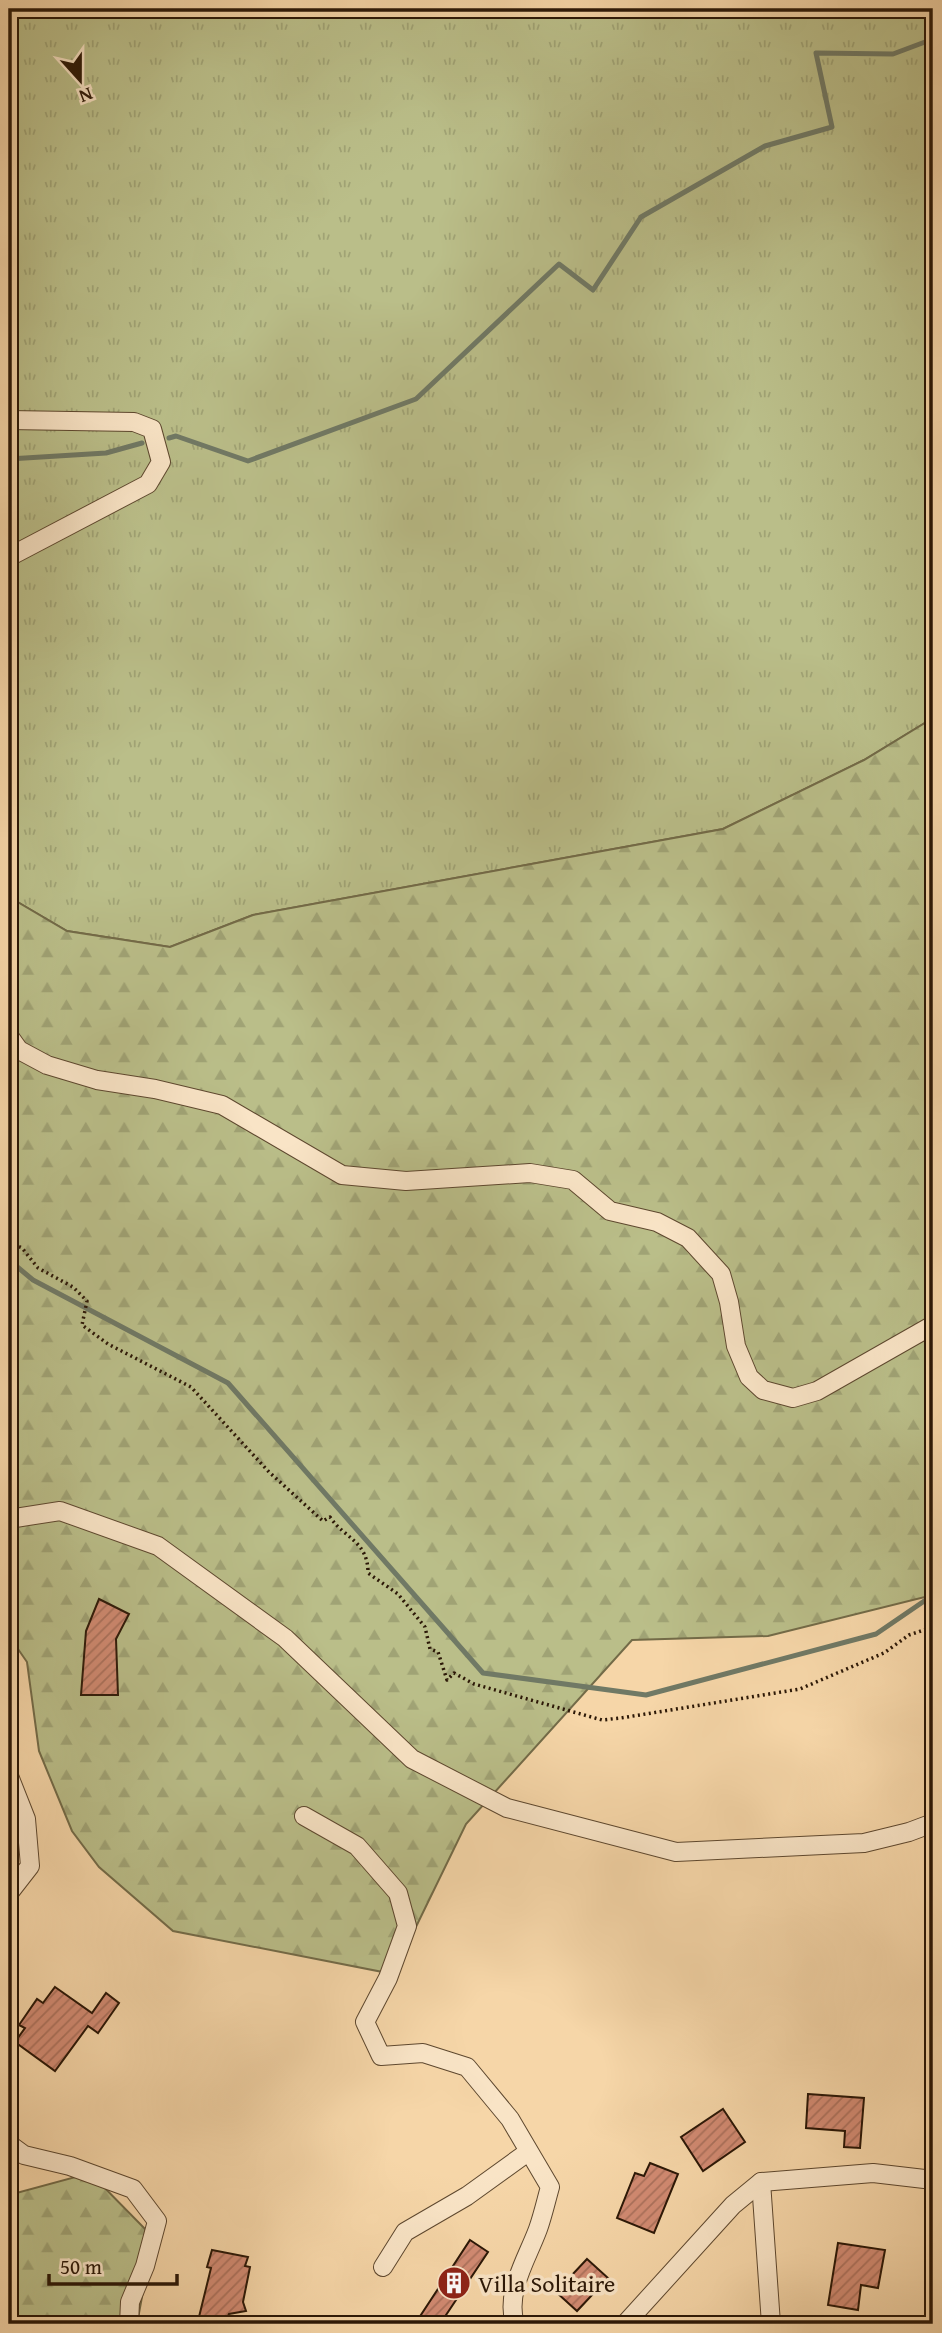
<svg xmlns="http://www.w3.org/2000/svg" width="942" height="2333" viewBox="0 0 942 2333" font-family="'Gentium Book Plus',serif">
<style>
.grass{fill:url(#grass-tufts);stroke:#736b48;stroke-width:2}
.forest{fill:url(#forest-firs);stroke:#736b48;stroke-width:2}
.lines{fill:none;stroke-linecap:round;stroke-linejoin:round}
.stream{stroke:#707965;stroke-width:5}
.building{fill:url(#building-hatch);stroke:#2c1807;stroke-width:2}
.minor-casing{stroke:#5e482f;stroke-width:20}
.path{stroke:#2c1807;stroke-width:3.5;stroke-dasharray:2 3.5;stroke-linecap:butt}
.minor{stroke:#f9e4c6;stroke-width:18}
.labels{text-anchor:middle;dominant-baseline:central;stroke-width:7;stroke-linejoin:round;paint-order:stroke}
.poi-label{font-size:24px;fill:#2c1807;stroke:#f9e4c6;text-anchor:start}
</style>
<defs>
<pattern id="grass-tufts" width="24" height="20" patternUnits="userSpaceOnUse" patternTransform="scale(1.75)"><rect width="24" height="20" fill="#babe89"/><path d="M3 7l-1-3M5 7V3M7 7l1-3M15 17l-1-3M17 17v-4M19 17l1-3" fill="none" stroke="#a0a375"/></pattern>
<pattern id="forest-firs" width="22" height="20" patternUnits="userSpaceOnUse" patternTransform="scale(1.75)"><rect width="22" height="20" fill="#babe89"/><path d="M5 1l3.5 6h-7zM16 11l3.5 6h-7z" fill="#a0a375"/></pattern>
<pattern id="building-hatch" width="6" height="6" patternUnits="userSpaceOnUse" patternTransform="scale(1.75)"><rect width="6" height="6" fill="#d28b73"/><path d="M-1 1l2-2M0 6l6-6M5 7l2-2" fill="none" stroke="#ab715c"/></pattern>
</defs>
<rect width="100%" height="100%" fill="#f6d6a8"/>
<filter id="stains"><feTurbulence type="fractalNoise" baseFrequency=".00286" numOctaves="4"/><feColorMatrix values="0 0 0 0 .2 0 0 0 0 .09 0 0 0 0 .02 0 0 0 .5 -.17"/></filter>
<radialGradient id="worn" r=".72"><stop offset=".6" stop-color="#630" stop-opacity="0"/><stop offset="1" stop-color="#630" stop-opacity=".3"/></radialGradient>
<polygon class="grass" points="9,9 933,9 933,718 864,760 723,829 253,915 170,947 67,931 9,897"/>
<g class="forest">
<polygon points="933,718 933,1595 768,1636 632,1640 466,1824 393,1974 173,1931 99,1867 72,1831 39,1751 27,1662 9,1636 9,897 67,931 170,947 253,915 723,829 864,760"/>
<polygon points="90,2173 153,2237 137,2324 9,2324 9,2195"/>
</g>
<g class="lines">
<g class="stream">
<polyline points="169,438 176,436 248,461 416,399 559,264 593,290 641,217 765,146 832,127 816,53 893,54 933,39"/>
<polyline points="9,459 106,453 142,443"/>
<polyline points="9,1260 33,1280 228,1383 483,1673 646,1695 876,1634 933,1595"/>
</g>
</g>
<g class="building">
<polygon points="99,1599 129,1614 116,1639 118,1695 81,1695 86,1631"/>
<polygon points="55,1987 92,2013 106,1993 119,2003 98,2033 88,2026 55,2071 15,2042 25,2028 19,2025 37,1999 43,2003"/>
<polygon points="808,2094 864,2098 860,2148 844,2147 845,2131 806,2128"/>
<polygon points="723,2109 745,2142 703,2171 681,2137"/>
<polygon points="650,2163 678,2174 654,2233 617,2218 635,2173 644,2176"/>
<polygon points="470,2240 488,2252 440,2324 415,2324"/>
<polygon points="838,2243 885,2250 878,2288 861,2285 858,2310 828,2305"/>
<polygon points="212,2250 248,2257 245,2266 250,2267 243,2302 246,2311 229,2314 224,2324 206,2324 199,2317 211,2268 207,2267"/>
<polygon points="587,2259 608,2278 577,2311 556,2292"/>
</g>
<g class="lines">
<defs>
<g id="minor">
<polyline points="9,420 134,422 152,429 161,462 148,484 9,557"/>
<polyline points="9,1036 19,1050 47,1065 97,1080 155,1089 222,1105 342,1175 406,1181 530,1173 573,1180 610,1211 657,1222 688,1238 721,1274 729,1302 736,1346 749,1377 763,1390 793,1398 817,1391 933,1325"/>
<polyline points="9,1519 60,1511 158,1546 285,1638 412,1759 507,1808 676,1852 864,1843 909,1832 933,1823"/>
<polyline points="9,1776 26,1819 30,1866 9,1893"/>
<path d="M304 1816 357 1846 398 1893 407 1926 388 1978 365 2022 381 2056 423 2053 467 2067 510 2119 550 2187C546 2201 543 2215 538 2229 527 2259 505 2292 515 2324"/>
<polyline points="9,2144 24,2155 70,2166 133,2189 157,2221 145,2266 130,2302 129,2324"/>
<polyline points="761,2182 771,2324"/>
<polyline points="383,2267 405,2232 467,2196 528,2152"/>
<polyline points="625,2324 733,2205 761,2182 873,2173 933,2180"/>
</g>
</defs>
<use href="#minor" class="minor-casing"/>
<path class="path" d="M9 1242 22 1248 38 1268 73 1287 87 1301 82 1325 108 1344 191 1387 269 1472 323 1521 330 1517C345 1539 368 1541 368 1573L398 1594 425 1627 430 1649 438 1652 447 1680 454 1673 474 1684 602 1720 621 1718 800 1689 884 1653 909 1635 933 1627"/>
<use href="#minor" class="minor"/>
</g>
<defs>
<symbol id="building-disc" viewBox="-11 -11 22 22"><circle r="9.5" fill="#8f2418" stroke="#f9e4c6"/><path d="M-4-6H4V6H1V3H-1V6H-4ZM-2.5-4.3h1.7v1.8h-1.7ZM.8-4.3h1.7v1.8H.8ZM-2.5-1h1.7V.8h-1.7ZM.8-1h1.7V.8H.8Z" fill="#fff"/></symbol>
</defs>
<g fill-rule="evenodd">
<use href="#building-disc" x="435" y="2264" width="38" height="38"/>
</g>
<g class="labels">
<g class="poi-label">
<text x="478" y="2283">Villa Solitaire</text>
</g>
</g>
<rect width="942" height="2333" fill="none" stroke="#f6d6a8" stroke-width="35"/>
<rect x="10" y="10" width="921" height="2312" fill="none" stroke="#2c1807" stroke-width="3.5"/>
<rect x="18" y="18" width="907" height="2298" fill="none" stroke="#2c1807" stroke-width="2"/>
<g transform="translate(80 80) rotate(159)" stroke="#f9e4c6" stroke-width="5" paint-order="stroke">
<path d="M0-5L12 26L0 18L-12 26Z" fill="#2c1807"/>
<text y="-10" font-size="19" font-weight="bold" text-anchor="middle" fill="#2c1807">N</text>
</g>
<path d="M49 2274v10h128v-10" fill="none" stroke="#2c1807" stroke-width="3.5"/>
<text x="60" y="2274" font-size="21" fill="#2c1807" stroke="#f9e4c6" stroke-width="5" paint-order="stroke">50 m</text>
<rect width="100%" height="100%" filter="url(#stains)"/>
<rect width="100%" height="100%" fill="url(#worn)"/>
</svg>
